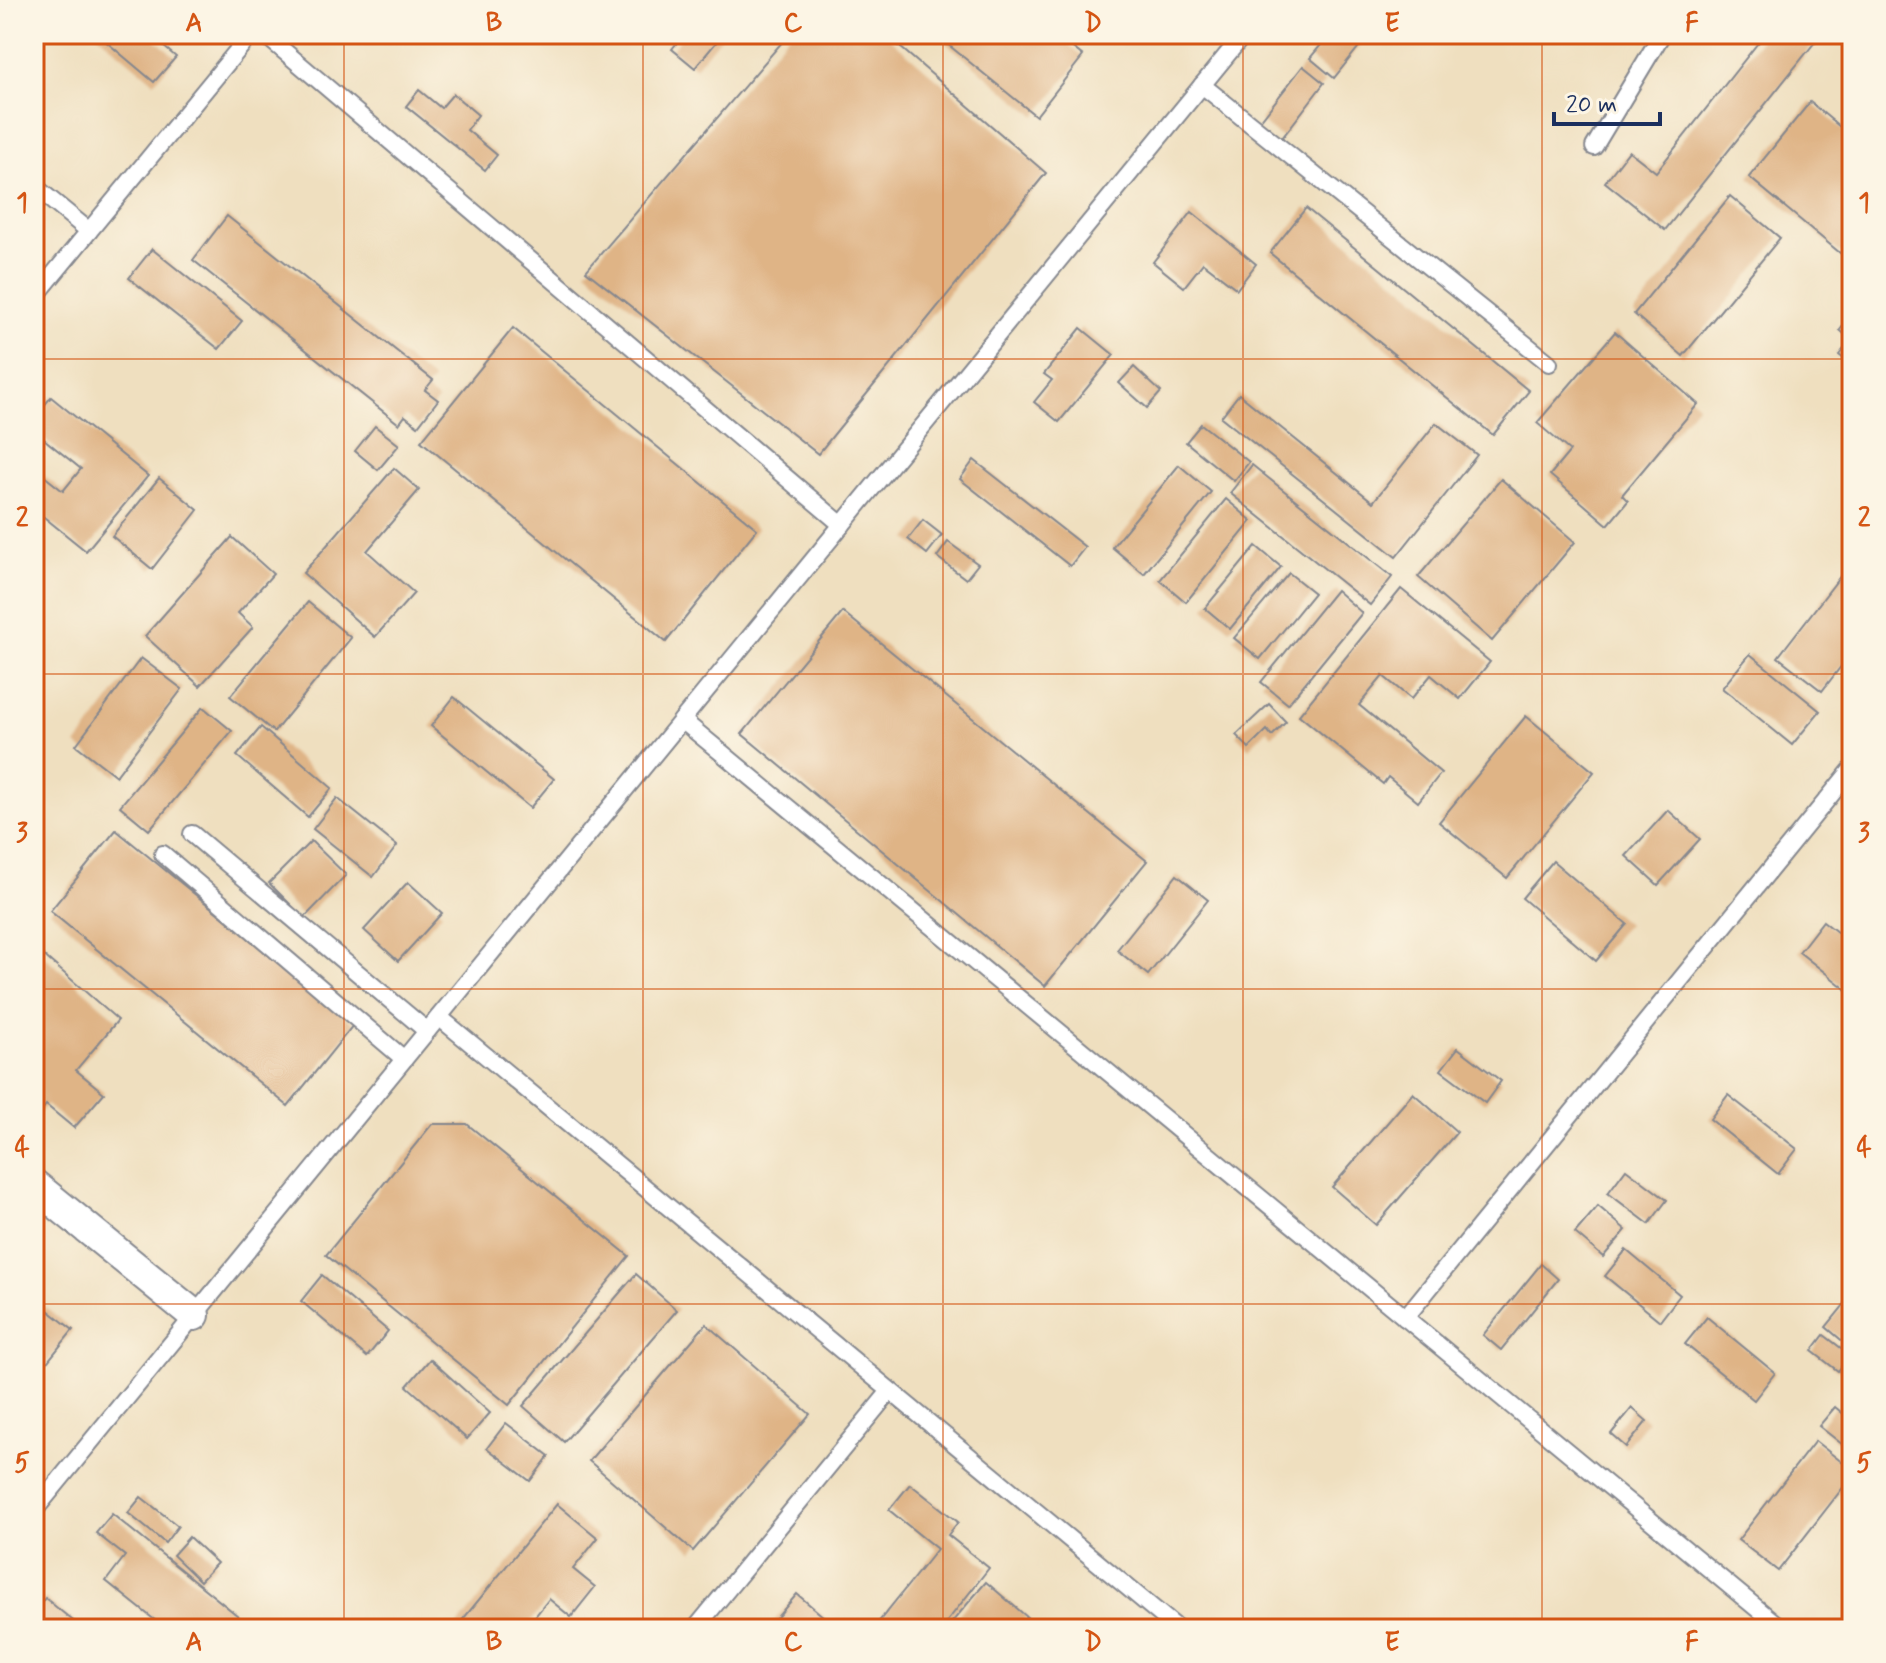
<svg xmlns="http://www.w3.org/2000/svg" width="1886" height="1663" viewBox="0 0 1886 1663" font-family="Mynerve,sans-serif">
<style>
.building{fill:#dfb486}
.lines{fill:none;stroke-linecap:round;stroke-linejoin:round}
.service-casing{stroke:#85878e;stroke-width:20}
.minor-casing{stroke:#85878e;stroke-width:34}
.service{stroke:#fff;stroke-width:16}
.minor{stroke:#fff;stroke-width:30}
.grid{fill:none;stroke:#d45514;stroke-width:2;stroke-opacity:0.55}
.neatline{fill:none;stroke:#d45514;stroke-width:3}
.grid-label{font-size:26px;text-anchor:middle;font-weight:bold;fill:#d45514}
</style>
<rect width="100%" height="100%" fill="#fcf5e5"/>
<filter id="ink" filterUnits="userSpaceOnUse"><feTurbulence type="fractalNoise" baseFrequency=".0125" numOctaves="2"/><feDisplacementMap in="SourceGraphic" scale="16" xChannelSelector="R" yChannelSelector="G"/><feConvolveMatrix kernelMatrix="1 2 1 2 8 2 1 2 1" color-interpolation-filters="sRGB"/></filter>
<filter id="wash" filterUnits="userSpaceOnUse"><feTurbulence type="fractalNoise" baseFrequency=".006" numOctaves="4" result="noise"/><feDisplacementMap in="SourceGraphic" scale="32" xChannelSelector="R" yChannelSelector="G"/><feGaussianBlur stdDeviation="1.8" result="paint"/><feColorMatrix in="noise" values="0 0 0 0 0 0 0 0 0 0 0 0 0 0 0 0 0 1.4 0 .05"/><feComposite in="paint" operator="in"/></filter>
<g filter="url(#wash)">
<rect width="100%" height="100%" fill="#efdfbf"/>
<g id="blocks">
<g class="building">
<polygon points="97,34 149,34 176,57 154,82"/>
<polygon points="684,34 723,34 695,68 672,49"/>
<polygon points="789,34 885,34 1046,173 818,454 586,271"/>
<polygon points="935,34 1055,34 1083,56 1036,116"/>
<polygon points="1330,34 1369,34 1334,78 1310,58"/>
<polygon points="1765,34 1804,34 1815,42 1665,230 1605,182 1629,151 1656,172"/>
<polygon points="1303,66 1324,83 1282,138 1260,121"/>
<polygon points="419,90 441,108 453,94 478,115 467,130 497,155 485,170 406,106"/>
<polygon points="1810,102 1852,137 1852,263 1749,177"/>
<polygon points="1730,196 1780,238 1683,356 1634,314"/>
<polygon points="1306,208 1529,391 1493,435 1270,253"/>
<polygon points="1192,212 1256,264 1237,289 1203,263 1184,287 1153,262"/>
<polygon points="227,216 433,380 425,390 438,400 418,426 405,416 399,424 193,260"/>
<polygon points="152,249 242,321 219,349 129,278"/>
<polygon points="1852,314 1852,365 1839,355 1851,340 1840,330"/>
<polygon points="513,328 757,529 666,642 421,441"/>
<polygon points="1081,328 1114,355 1059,422 1034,402 1052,380 1044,374"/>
<polygon points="1615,332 1698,404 1622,495 1628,501 1608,525 1550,475 1570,451 1537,423"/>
<polygon points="1134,367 1161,392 1147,408 1119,383"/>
<polygon points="1239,394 1373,502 1436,423 1477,455 1396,557 1221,417"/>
<polygon points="51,397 148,476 86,551 34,509 34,468 63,491 81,469 34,431 34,418"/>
<polygon points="1201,424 1249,462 1234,481 1186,442"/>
<polygon points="375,426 399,445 378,470 355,451"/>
<polygon points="974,460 1085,547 1070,566 960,479"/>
<polygon points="1179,465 1211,492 1144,574 1112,547"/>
<polygon points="1252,465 1392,577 1370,605 1230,493"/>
<polygon points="394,468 419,490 367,551 414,593 375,637 303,573"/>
<polygon points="159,478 198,510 152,569 112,536"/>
<polygon points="1501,479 1575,542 1492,641 1418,577"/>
<polygon points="1226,499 1252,521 1186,602 1160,580"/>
<polygon points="923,520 942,535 927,554 908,539"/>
<polygon points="232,537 273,574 238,613 253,627 200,686 145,636"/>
<polygon points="948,542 978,564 966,579 937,557"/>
<polygon points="1256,546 1281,567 1230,629 1205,608"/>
<polygon points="1852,561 1852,652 1822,691 1778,657"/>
<polygon points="1289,573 1314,593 1260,659 1234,638"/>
<polygon points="1401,589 1490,662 1460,699 1431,675 1411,699 1383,676 1359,705 1441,773 1418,802 1388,777 1383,784 1299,715"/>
<polygon points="1336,590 1362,613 1288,704 1261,682"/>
<polygon points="308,602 351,638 274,732 230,696"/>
<polygon points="843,612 1147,861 1045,986 742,734"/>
<polygon points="1750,654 1820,711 1792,745 1722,688"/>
<polygon points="141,658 182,689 116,776 76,745"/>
<polygon points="454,697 554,779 530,808 431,726"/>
<polygon points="1269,704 1286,722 1272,736 1267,730 1249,748 1236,735"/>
<polygon points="203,707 232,731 149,830 120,806"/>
<polygon points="1526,716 1594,772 1507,878 1439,822"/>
<polygon points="261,727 332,788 308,817 237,756"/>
<polygon points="337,798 397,846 373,877 313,829"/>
<polygon points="1668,810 1700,839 1658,885 1626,856"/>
<polygon points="116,830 354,1024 288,1106 50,911"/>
<polygon points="311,841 346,875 304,918 269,883"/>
<polygon points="1553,861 1627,924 1596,961 1522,898"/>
<polygon points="1177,875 1208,900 1148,975 1117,950"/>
<polygon points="408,882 442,913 398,961 364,930"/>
<polygon points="1823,921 1852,944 1852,994 1799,952"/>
<polygon points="34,947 118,1020 76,1070 104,1093 74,1128 46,1105 34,1120"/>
<polygon points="1458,1048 1501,1081 1485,1103 1441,1070"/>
<polygon points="1413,1093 1457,1132 1376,1225 1332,1187"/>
<polygon points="1728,1095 1797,1149 1778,1174 1710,1119"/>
<polygon points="432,1124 467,1124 629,1256 509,1405 326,1255"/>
<polygon points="1626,1169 1667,1200 1649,1224 1608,1193"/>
<polygon points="1598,1206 1626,1230 1603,1257 1575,1233"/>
<polygon points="1626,1250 1680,1295 1660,1321 1605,1276"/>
<polygon points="1541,1264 1558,1279 1501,1350 1483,1335"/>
<polygon points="636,1274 677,1310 564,1442 523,1406"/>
<polygon points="322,1275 388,1331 367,1357 301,1301"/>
<polygon points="1852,1295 1852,1349 1826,1327"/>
<polygon points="34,1299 73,1330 36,1376 34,1375"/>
<polygon points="1707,1317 1775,1373 1754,1400 1685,1344"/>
<polygon points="706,1324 810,1414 693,1551 589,1461"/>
<polygon points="1824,1335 1850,1355 1838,1371 1812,1351"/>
<polygon points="430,1359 490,1413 467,1439 407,1386"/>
<polygon points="1835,1407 1852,1421 1852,1452 1819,1426"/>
<polygon points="1632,1408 1647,1421 1626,1447 1611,1434"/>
<polygon points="506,1423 549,1456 530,1481 487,1448"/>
<polygon points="1815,1441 1852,1470 1852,1476 1778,1571 1738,1540"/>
<polygon points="910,1484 958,1522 948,1535 989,1568 941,1629 873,1629 937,1549 889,1510"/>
<polygon points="141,1497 178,1526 165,1543 128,1513"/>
<polygon points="557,1504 598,1538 573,1569 595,1587 571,1617 549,1599 525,1629 455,1629"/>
<polygon points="112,1514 238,1616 228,1629 166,1629 106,1581 125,1556 96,1533"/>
<polygon points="189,1537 217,1563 200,1581 173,1555"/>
<polygon points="986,1582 1027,1617 1017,1629 946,1629"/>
<polygon points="797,1594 838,1629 767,1629"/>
<polygon points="45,1598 83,1629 34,1629 34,1612"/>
</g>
</g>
</g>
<g filter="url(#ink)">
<use href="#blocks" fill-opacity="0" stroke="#85878e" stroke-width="2"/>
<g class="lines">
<defs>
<g id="service">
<polyline points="264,34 842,525"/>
<polyline points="1202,85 1549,363"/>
<polyline points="1594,147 1662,34"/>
<polyline points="34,186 89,231"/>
<polyline points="34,298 251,34"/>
<polyline points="682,720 1782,1629"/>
<polyline points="192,834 427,1031"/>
<polyline points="163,854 404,1059"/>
<polyline points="439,1017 1178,1629"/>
<polyline points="1405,1318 1852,769"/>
<polyline points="34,1511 1244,34"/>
<polyline points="695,1629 890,1391"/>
</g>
<polyline id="minor" points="34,1185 194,1315"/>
</defs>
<use href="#service" class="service-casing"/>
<use href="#minor" class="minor-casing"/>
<use href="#service" class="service"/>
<use href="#minor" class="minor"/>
</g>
</g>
<path class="grid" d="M344 34V1629M643 34V1629M943 34V1629M1243 34V1629M1542 34V1629M34 359H1852M34 674H1852M34 989H1852M34 1304H1852"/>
<rect width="1886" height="1663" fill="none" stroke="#fcf5e5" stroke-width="88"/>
<path d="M1554 112v12h106v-12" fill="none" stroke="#1b2f5e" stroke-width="4"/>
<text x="1566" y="112" font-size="24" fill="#1b2f5e" stroke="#fcf5e5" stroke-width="6" paint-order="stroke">20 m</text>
<rect x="44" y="44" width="1798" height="1575" class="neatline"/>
<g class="grid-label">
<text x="194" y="31">A</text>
<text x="494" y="31">B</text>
<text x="793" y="31">C</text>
<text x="1093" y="31">D</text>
<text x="1392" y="31">E</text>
<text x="1692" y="31">F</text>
<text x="22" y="211">1</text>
<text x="1864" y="211">1</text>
<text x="22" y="526">2</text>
<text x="1864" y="526">2</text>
<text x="22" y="841">3</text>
<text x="1864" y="841">3</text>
<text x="22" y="1156">4</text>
<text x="1864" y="1156">4</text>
<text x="22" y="1471">5</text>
<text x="1864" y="1471">5</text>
<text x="194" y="1650">A</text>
<text x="494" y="1650">B</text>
<text x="793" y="1650">C</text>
<text x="1093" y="1650">D</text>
<text x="1392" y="1650">E</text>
<text x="1692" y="1650">F</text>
</g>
</svg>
